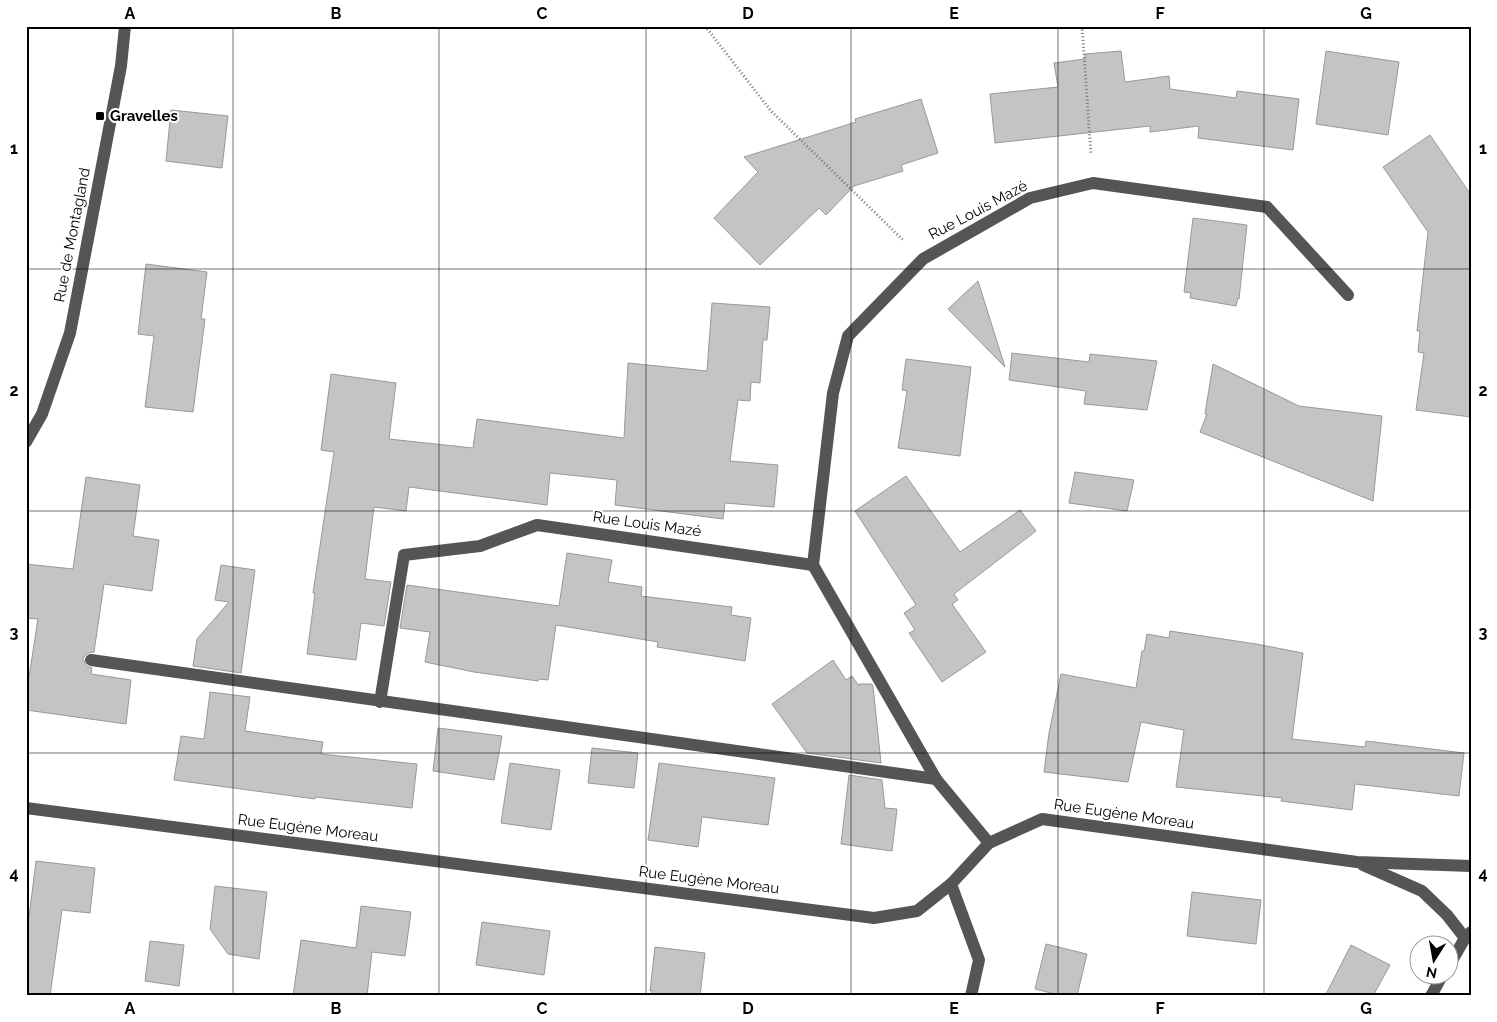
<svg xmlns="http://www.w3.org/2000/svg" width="1497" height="1022" viewBox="0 0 1497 1022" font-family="Raleway,sans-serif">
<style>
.building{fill:#c4c4c4;stroke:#999}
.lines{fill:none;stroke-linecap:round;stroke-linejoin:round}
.path{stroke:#777;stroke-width:3;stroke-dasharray:1 2.5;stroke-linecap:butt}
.minor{stroke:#555;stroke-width:12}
.grid{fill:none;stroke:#000;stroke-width:1;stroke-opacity:0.55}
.poi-dot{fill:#000;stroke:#fff;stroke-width:2}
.labels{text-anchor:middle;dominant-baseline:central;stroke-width:4;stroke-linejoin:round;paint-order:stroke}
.poi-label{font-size:15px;font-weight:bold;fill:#000;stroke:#fff;text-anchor:start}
.street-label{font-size:15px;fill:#000;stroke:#fff}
.neatline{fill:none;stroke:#000;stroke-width:2}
.grid-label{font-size:16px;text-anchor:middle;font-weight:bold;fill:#000}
</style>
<rect width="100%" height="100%" fill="#fff"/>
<g class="building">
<polygon points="1121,51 1125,82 1169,76 1170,89 1236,98 1237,91 1299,99 1293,150 1198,138 1199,126 1150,132 1150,126 995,143 990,94 1058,87 1054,63 1085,59 1085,54"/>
<polygon points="1326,51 1399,62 1388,135 1316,124"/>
<polygon points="921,99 938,153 901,165 903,171 854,186 826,215 819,208 760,265 714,218 758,172 744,157 856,122 855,119"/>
<polygon points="171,110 228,116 222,168 166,161"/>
<polygon points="1430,135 1471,195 1471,417 1416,410 1424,353 1418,352 1420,331 1417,331 1428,232 1383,167"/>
<polygon points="1193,218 1247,225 1239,299 1238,298 1236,306 1190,298 1191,293 1184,292"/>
<polygon points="146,264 207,272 201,319 205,319 193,412 145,407 154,336 138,334"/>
<polygon points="978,281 1005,367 948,309"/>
<polygon points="712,303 770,307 767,340 763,340 760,383 751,382 750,401 738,400 730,461 778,465 774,507 725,503 723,519 615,505 617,480 550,473 547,505 409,487 406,511 374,507 365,579 391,582 384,626 361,623 356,660 307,654 315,593 313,593 334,452 321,450 331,374 396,383 389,439 473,448 477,419 624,438 628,363 707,371"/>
<polygon points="1012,353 1089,362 1090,354 1157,361 1147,410 1084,404 1086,391 1009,380"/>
<polygon points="906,359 971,367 960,456 898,448 907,391 902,390"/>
<polygon points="1213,364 1299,406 1382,416 1373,501 1200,432 1207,414 1205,414"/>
<polygon points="1075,472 1134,480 1127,511 1069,503"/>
<polygon points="906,476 960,552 1020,510 1036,531 954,594 958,600 952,604 986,652 942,682 909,633 915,630 904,613 916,605 855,511"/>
<polygon points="86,477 140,485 133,536 159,540 152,591 104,584 94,652 88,653 83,658 86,666 92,668 91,674 131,680 126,724 26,710 26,696 38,619 26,618 26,564 73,569"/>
<polygon points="567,553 612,560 608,582 642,587 641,596 732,607 731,615 751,618 745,661 657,647 658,642 556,625 548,680 539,679 538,681 474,672 425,662 430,632 400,628 407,585 559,606"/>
<polygon points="221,565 255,570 241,673 193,666 197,639 229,602 215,600"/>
<polygon points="1170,631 1256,644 1303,653 1292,739 1365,747 1366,741 1464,753 1459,796 1355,784 1352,810 1281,801 1282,798 1176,787 1184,730 1141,722 1128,782 1044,772 1049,733 1061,674 1136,688 1142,651 1144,651 1147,634 1169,638"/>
<polygon points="833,660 846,680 852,676 859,686 859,684 872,684 873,686 881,763 807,753 772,704"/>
<polygon points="210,692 250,697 245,731 323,742 321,754 417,764 412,808 315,797 315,799 174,780 181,736 204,739"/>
<polygon points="438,728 502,736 494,780 433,771"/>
<polygon points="592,748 638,753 634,788 588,783"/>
<polygon points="510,763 560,770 551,830 501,823"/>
<polygon points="659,763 775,778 768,825 702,817 698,847 648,840"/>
<polygon points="849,775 882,780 885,808 897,809 892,851 841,844"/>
<polygon points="36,861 95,868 90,913 62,910 50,996 26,996 26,941"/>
<polygon points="215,886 267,892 259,959 228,954 210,929"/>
<polygon points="1192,892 1261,900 1256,944 1187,936"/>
<polygon points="361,906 411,912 405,956 372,952 367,996 293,996 301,940 356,948"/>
<polygon points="482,922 550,931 544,975 476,965"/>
<polygon points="150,941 184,945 179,986 145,981"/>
<polygon points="1046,944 1087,954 1077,996 1063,996 1035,989"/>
<polygon points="1351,945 1390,965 1373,996 1325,996"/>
<polygon points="655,947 705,953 700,996 651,996 652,990 650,991"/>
</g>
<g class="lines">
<g class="path">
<polyline points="705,26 771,111 904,241"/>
<polyline points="1082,26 1091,155"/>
</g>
<g class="minor">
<polyline points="26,442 42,414 70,333 121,66 125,26"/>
<polyline points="91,660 936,779"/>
<polyline points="380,702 404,555 480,546 537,525 813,565"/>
<polyline points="26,808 874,918 917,911 951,884 989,843 1042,819 1357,862 1471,866"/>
<polyline points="989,843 936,779 813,565 833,393 848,336 923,259 1030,198 1093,183 1267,207 1348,295"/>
<polyline points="1363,865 1422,891 1447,915 1465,938"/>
<polyline points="951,884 979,960 971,996"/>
<polyline points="1450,964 1465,938 1471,932"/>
<polyline points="1431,996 1443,974"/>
</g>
</g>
<path class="grid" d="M233 26V996M439 26V996M646 26V996M851 26V996M1058 26V996M1264 26V996M26 269H1471M26 511H1471M26 753H1471"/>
<rect class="poi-dot" x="95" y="111" width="10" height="10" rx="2.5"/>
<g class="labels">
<g class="poi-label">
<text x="110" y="116">Gravelles</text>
</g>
<g class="street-label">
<text transform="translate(978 210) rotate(-28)">Rue Louis Mazé</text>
<text transform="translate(72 235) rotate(-79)">Rue de Montagland</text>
<text transform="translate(647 524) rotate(8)">Rue Louis Mazé</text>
<text transform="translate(1124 814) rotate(8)">Rue Eugène Moreau</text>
<text transform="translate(308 828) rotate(7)">Rue Eugène Moreau</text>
<text transform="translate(709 880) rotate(7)">Rue Eugène Moreau</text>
</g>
</g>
<rect width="1497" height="1022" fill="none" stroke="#ffffff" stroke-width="55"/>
<g transform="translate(1434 960) rotate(191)"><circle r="24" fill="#ffffff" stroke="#999999"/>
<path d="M0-4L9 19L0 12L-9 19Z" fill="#000000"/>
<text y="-8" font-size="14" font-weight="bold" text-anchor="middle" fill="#000000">N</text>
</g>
<rect x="28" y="28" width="1442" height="966" class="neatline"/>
<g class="grid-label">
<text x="130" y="19">A</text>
<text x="336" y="19">B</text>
<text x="542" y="19">C</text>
<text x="748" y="19">D</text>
<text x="954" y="19">E</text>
<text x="1160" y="19">F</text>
<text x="1366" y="19">G</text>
<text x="14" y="154">1</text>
<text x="1483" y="154">1</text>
<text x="14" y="396">2</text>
<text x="1483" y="396">2</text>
<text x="14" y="638">3</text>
<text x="1483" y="638">3</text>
<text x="14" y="879">4</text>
<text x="1483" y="879">4</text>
<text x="130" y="1014">A</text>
<text x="336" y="1014">B</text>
<text x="542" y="1014">C</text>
<text x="748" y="1014">D</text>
<text x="954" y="1014">E</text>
<text x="1160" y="1014">F</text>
<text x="1366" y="1014">G</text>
</g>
</svg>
